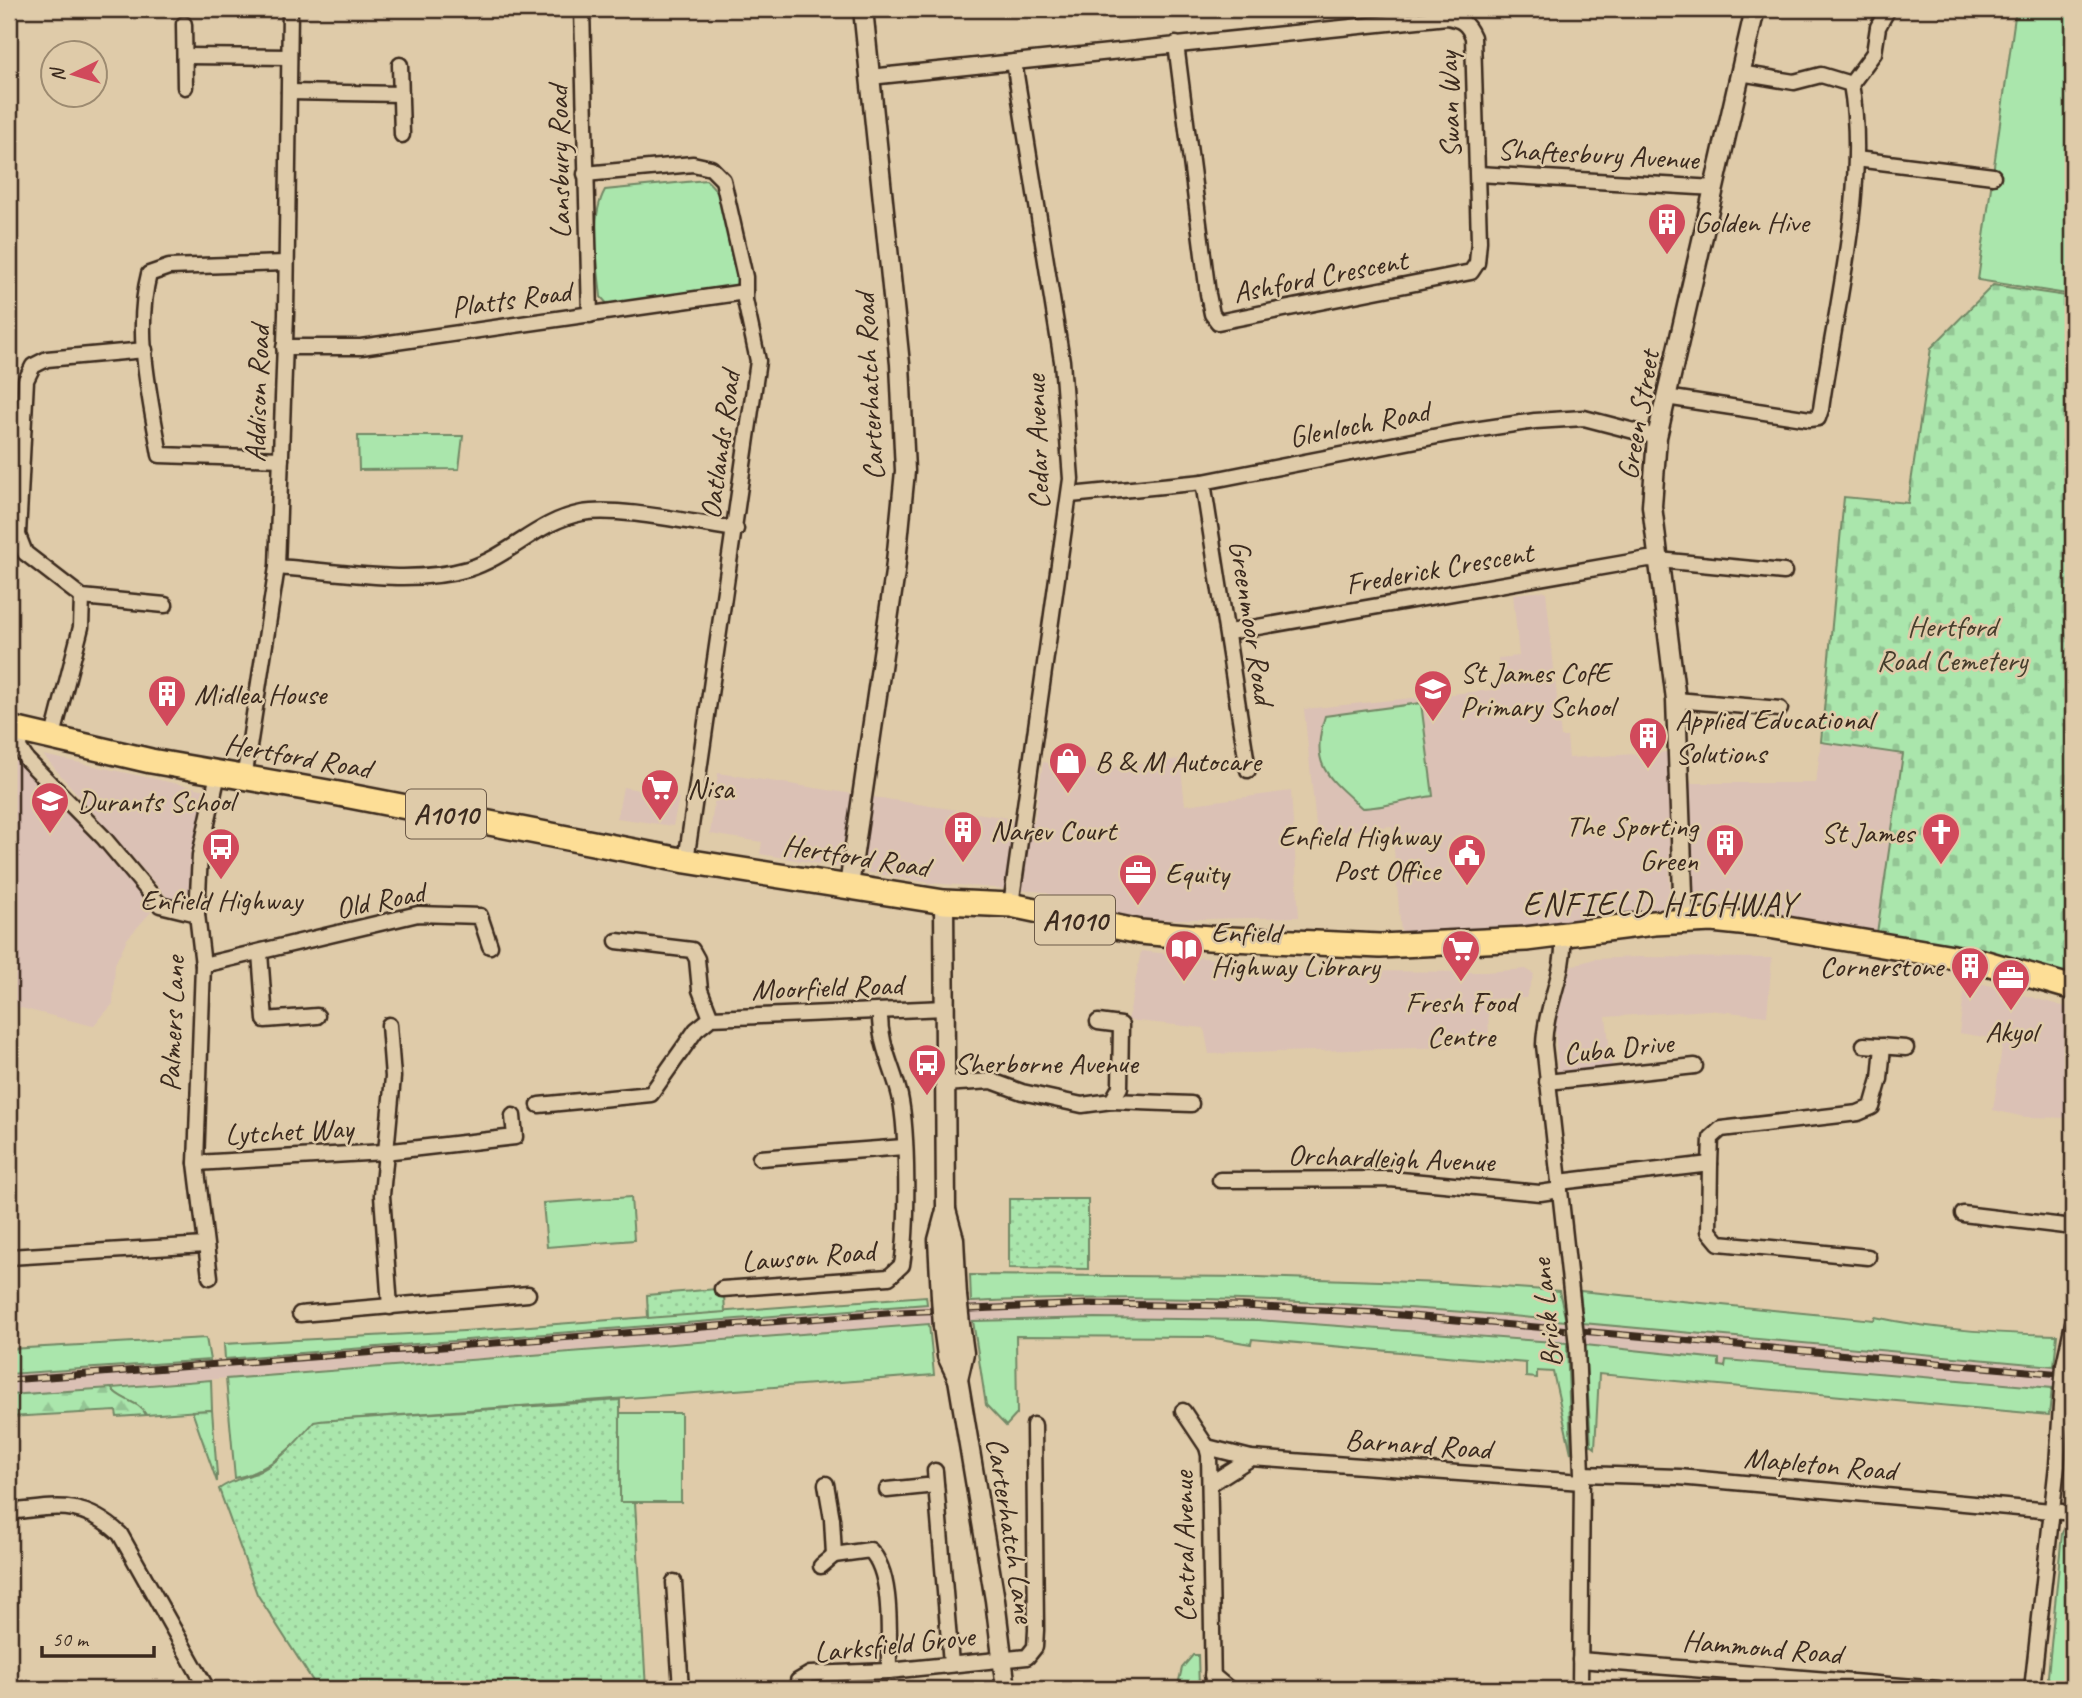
<svg xmlns="http://www.w3.org/2000/svg" width="2082" height="1698" viewBox="0 0 2082 1698" font-family="Caveat,sans-serif">
<style>
.built{fill:#dbc1b5}
.green{fill:#aae6ac;stroke:#728865;stroke-width:2}
.forest{fill:url(#forest-firs);stroke:#728865;stroke-width:2}
.cemetery{fill:url(#cemetery-stones);stroke:#728865;stroke-width:2}
.park{fill:url(#park-dots);stroke:#728865;stroke-width:2}
.lines{fill:none;stroke-linecap:round;stroke-linejoin:round}
.minor-casing{stroke:#3b2a1e;stroke-width:19}
.tertiary-casing{stroke:#3b2a1e;stroke-width:23}
.primary-casing{stroke:#3b2a1e;stroke-width:28}
.minor{stroke:#dfcba9;stroke-width:14}
.tertiary{stroke:#dfcba9;stroke-width:18}
.primary{stroke:#fdde96;stroke-width:23}
.rail-casing{stroke:#3b2a1e;stroke-width:7}
.rail{stroke:#dfcba9;stroke-width:4.5;stroke-dasharray:13;stroke-linecap:butt}
.minor-bridge-casing{stroke:#3b2a1e;stroke-width:19;stroke-linecap:butt}
.tertiary-bridge-casing{stroke:#3b2a1e;stroke-width:23;stroke-linecap:butt}
.minor-bridge{stroke:#dfcba9;stroke-width:14}
.tertiary-bridge{stroke:#dfcba9;stroke-width:18}
.labels{text-anchor:middle;dominant-baseline:central;stroke-width:5;stroke-linejoin:round;paint-order:stroke}
.shield{fill:#dfcba9;stroke:#6c5a48;stroke-width:2}
.shield-label{font-size:28px;font-weight:bold;fill:#3b2a1e}
.street-label{font-size:30px;fill:#3b2a1e;stroke:#dfcba9}
.poi-label{font-size:30px;fill:#3b2a1e;stroke:#dfcba9;text-anchor:start}
.park-label{font-size:30px;fill:#463d2c;stroke:#dfcba9}
.quarter-label{font-size:33px;letter-spacing:2px;fill:#3b2a1e;stroke:#dfcba9}
</style>
<defs>
<pattern id="forest-firs" width="22" height="20" patternUnits="userSpaceOnUse" patternTransform="scale(1.75)"><rect width="22" height="20" fill="#aae6ac"/><path d="M5 1l3.5 6h-7zM16 11l3.5 6h-7z" fill="#93c594"/></pattern>
<pattern id="cemetery-stones" width="16" height="16" patternUnits="userSpaceOnUse" patternTransform="scale(1.75)"><rect width="16" height="16" fill="#aae6ac"/><path d="M2 7V4a2 2 0 0 1 4 0v3zM10 15v-3a2 2 0 0 1 4 0v3z" fill="#93c594"/></pattern>
<pattern id="park-dots" width="8" height="8" patternUnits="userSpaceOnUse" patternTransform="scale(1.75)"><rect width="8" height="8" fill="#aae6ac"/><path d="M2 2h.1M6 6h.1" fill="none" stroke="#93c594" stroke-width="1.8" stroke-linecap="round"/></pattern>
</defs>
<rect width="100%" height="100%" fill="#dfcba9"/>
<filter id="ink" filterUnits="userSpaceOnUse"><feTurbulence type="fractalNoise" baseFrequency=".0143" numOctaves="2"/><feDisplacementMap in="SourceGraphic" scale="14" xChannelSelector="R" yChannelSelector="G"/><feConvolveMatrix kernelMatrix="1 2 1 2 8 2 1 2 1" color-interpolation-filters="sRGB"/></filter>
<g filter="url(#ink)">
<g class="built">
<polygon points="1546,591 1561,737 1567,737 1569,758 1668,752 1670,907 1662,913 1557,924 1401,933 1392,826 1317,834 1304,709 1501,689 1498,658 1519,656 1513,594"/>
<polygon points="1821,742 1903,754 1877,933 1703,905 1692,889 1689,783 1816,783"/>
<polygon points="43,755 206,790 188,905 173,904"/>
<polygon points="14,759 159,903 127,939 115,964 113,1004 93,1026 9,1005 9,767"/>
<polygon points="1180,759 1185,805 1291,791 1299,917 1147,920 1078,907 1044,892 931,883 760,854 762,842 710,834 718,773 1034,822 1043,762 1093,770"/>
<polygon points="623,787 679,798 673,826 617,818"/>
<polygon points="1141,951 1215,959 1215,970 1485,972 1526,969 1534,974 1526,998 1488,999 1489,1046 1209,1054 1204,1028 1128,1020"/>
<polygon points="1637,957 1772,958 1767,1016 1708,1010 1606,1017 1612,1068 1558,1074 1555,1026 1571,966 1594,959"/>
<polygon points="1966,979 2073,1009 2073,1118 2025,1117 1993,1110 2003,1040 1959,1033"/>
<polygon points="1139,1299 1394,1307 2073,1368 2073,1390 1727,1360 1726,1367 1719,1366 1719,1359 1601,1346 1347,1326 1258,1320 1095,1318 908,1325 9,1395 9,1374 94,1370 909,1305"/>
</g>
<g class="green">
<polygon points="2016,9 2073,9 2073,295 1978,280"/>
<path d="M706 180C731 199 732 251 738 281L734 289 610 307 601 297C598 265 589 218 605 190Z"/>
<polygon points="358,436 463,436 459,469 359,470"/>
<path d="M1421 703 1433 796C1410 799 1383 808 1362 808 1328 777 1309 766 1325 716Z"/>
<polygon points="631,1197 634,1240 547,1247 543,1203"/>
<path d="M970 1275 1258 1277 1444 1283 1559 1291 1566 1321C1369 1302 1169 1292 971 1302Z"/>
<path d="M1580 1291 1874 1320 1875 1317C1934 1330 1996 1333 2057 1335L2054 1366 1583 1323Z"/>
<polygon points="926,1296 927,1304 225,1359 224,1344 464,1331"/>
<polygon points="1095,1318 1258,1320 1567,1343 1571,1453 1553,1372 1537,1371 1537,1378 1526,1377 1526,1363 1252,1339 1251,1344 1209,1337 1016,1336 1017,1414 1006,1426 986,1405 973,1321"/>
<path d="M929 1324 934 1375 320 1421C294 1444 271 1471 235 1478L226 1379Z"/>
<polygon points="206,1338 210,1360 9,1374 9,1349"/>
<polygon points="1585,1345 1719,1359 1719,1366 1725,1367 1726,1360 2052,1388 2049,1415 1599,1374 1595,1448 1591,1445"/>
<path d="M211 1380 212 1410 146 1415C138 1400 120 1401 111 1388Z"/>
<rect x="620" y="1413" width="61" height="89"/>
<polygon points="2073,1519 2073,1689 2051,1689 2048,1676 2062,1533 2069,1520"/>
<polygon points="1193,1655 1198,1655 1199,1689 1177,1689 1182,1668"/>
</g>
<g class="forest">
<path d="M111 1388C120 1401 139 1400 146 1415L117 1417 116 1411 9 1417V1395Z"/>
<polygon points="212,1410 217,1475 217,1482 192,1411"/>
</g>
<polygon class="cemetery" points="1993,285 2073,297 2073,949 2067,976 2029,962 1877,933 1903,754 1821,742 1844,497 1908,503 1931,348"/>
<g class="park">
<polygon points="1009,1199 1088,1199 1088,1269 1009,1268"/>
<polygon points="716,1289 716,1295 724,1295 725,1312 648,1318 647,1295"/>
<path d="M620 1400V1502H635L646 1689H318L257 1594 219 1489C233 1479 245 1478 260 1471 281 1460 298 1440 314 1422L320 1421Z"/>
</g>
<g class="lines">
<defs>
<g id="minor">
<polyline points="582,9 590,315"/>
<polyline points="184,24 185,87"/>
<polyline points="185,56 289,57"/>
<polyline points="400,65 402,135"/>
<path d="M870 77 1447 17C1462 20 1467 23 1473 37L1479 241 1477 263 1471 272 1218 322 1212 314 1208 294 1176 44"/>
<polyline points="1851,84 1874,53 1878,27 1888,9"/>
<polyline points="289,92 401,94"/>
<polyline points="1856,159 1993,176"/>
<polyline points="585,174 693,164 711,168 723,180 745,277 745,300 758,361 686,861"/>
<polyline points="1478,174 1715,188"/>
<polyline points="284,347 361,347 745,292"/>
<polyline points="145,350 47,359 33,366 26,380 18,535 25,553 82,597 165,605"/>
<path d="M1666 397 1810 419 1818 418 1821 409C1835 308 1869 184 1851 84L1821 75 1794 82 1740 73"/>
<path d="M281 459 160 455C150 397 134 332 149 274L169 267 286 263"/>
<polyline points="1203,482 1248,770"/>
<polyline points="1070,495 1203,482 1453,433 1535,421 1584,418 1657,437"/>
<path d="M277 567C338 571 409 586 468 569 510 556 538 521 582 513 618 506 697 524 736 529"/>
<polyline points="1229,632 1648,559 1784,572"/>
<polyline points="1676,700 1780,709"/>
<polyline points="20,733 19,748 27,760 103,837 160,905 197,914"/>
<polyline points="52,740 81,627 82,597"/>
<polyline points="244,779 277,567 286,314 290,9"/>
<polyline points="1011,905 1071,479 1062,361 1014,62"/>
<path d="M1563 935C1566 973 1545 1006 1544 1045L1574 1318"/>
<polyline points="617,941 692,950 697,959 700,990 711,1018"/>
<polyline points="260,953 265,1020 317,1016"/>
<polyline points="203,965 418,914 480,916 490,946"/>
<polyline points="389,1025 393,1077 382,1195 390,1307"/>
<polyline points="1864,1045 1906,1048"/>
<polyline points="1547,1082 1695,1066"/>
<polyline points="943,1084 992,1081 1022,1092 1082,1105 1112,1101 1120,1087 1121,1025 1098,1022"/>
<polyline points="1112,1101 1191,1104"/>
<polyline points="539,1105 651,1094 696,1030 711,1018 945,1008"/>
<polyline points="760,1158 904,1147"/>
<polyline points="196,1163 384,1152 515,1137 513,1116"/>
<polyline points="1710,1164 1711,1138 1721,1129 1858,1113 1872,1107 1880,1079 1883,1046"/>
<polyline points="1220,1180 1390,1179 1540,1193 1560,1190"/>
<polyline points="1559,1182 1710,1164 1709,1231 1719,1243 1868,1257"/>
<polyline points="1963,1214 2073,1227"/>
<polyline points="9,1257 205,1245"/>
<polyline points="210,1277 196,1163 203,965 197,914 200,855 218,774"/>
<path d="M722 1289 889 1277 902 1265C908 1227 908 1134 900 1096 893 1067 879 1044 880 1012"/>
<polyline points="300,1314 528,1294"/>
<polyline points="1577,1346 1582,1474 1580,1689"/>
<polyline points="2064,1365 2073,1323"/>
<polyline points="1183,1411 1207,1447 1209,1455 1213,1689"/>
<polyline points="1207,1447 1251,1458 1582,1482"/>
<polyline points="935,1471 951,1664"/>
<polyline points="1582,1474 1679,1477 2073,1513"/>
<path d="M826 1484 832 1519 834 1555 870 1550C894 1574 888 1637 889 1671"/>
<polyline points="1210,1484 1251,1458"/>
<polyline points="887,1490 936,1485"/>
<path d="M9 1512C56 1507 82 1499 120 1534L207 1689"/>
<polyline points="821,1566 834,1555"/>
<polyline points="674,1582 681,1689"/>
<polyline points="1580,1660 1939,1689"/>
<polyline points="1212,1675 1229,1689"/>
<polyline points="798,1689 798,1681 810,1674 889,1671 1027,1657 1035,1647 1036,1630 1034,1425"/>
<polyline points="2032,1689 2057,1465 2062,1391"/>
</g>
<g id="tertiary">
<polyline points="849,886 895,572 905,471 900,364 863,9"/>
<polyline points="1684,921 1676,700 1652,506 1657,437 1755,9"/>
<polyline points="946,1210 954,1239 957,1296"/>
<polyline points="941,1297 938,1240 946,1210 944,902"/>
<polyline points="943,1326 947,1356 958,1379 995,1600 1006,1689"/>
<polyline points="958,1379 964,1353 960,1324"/>
</g>
<polyline id="primary" points="9,728 151,761 339,794 686,861 944,902 1011,905 1140,932 1209,938 1380,946 1526,939 1654,923 1712,920 1769,926 1983,962 2073,988"/>
</defs>
<use href="#minor" class="minor-casing"/>
<use href="#tertiary" class="tertiary-casing"/>
<use href="#primary" class="primary-casing"/>
<use href="#minor" class="minor"/>
<use href="#tertiary" class="tertiary"/>
<use href="#primary" class="primary"/>
<defs>
<polyline id="rail" points="9,1380 900,1312 1089,1304 1243,1306 1378,1313 2073,1375"/>
</defs>
<use href="#rail" class="rail-casing"/>
<use href="#rail" class="rail"/>
<defs>
<g id="minor-bridge">
<polyline points="1574,1318 1577,1346"/>
<polyline points="2062,1391 2064,1365"/>
</g>
<g id="tertiary-bridge">
<polyline points="957,1296 960,1324"/>
<polyline points="941,1297 943,1326"/>
</g>
</defs>
<use href="#minor-bridge" class="minor-bridge-casing"/>
<use href="#tertiary-bridge" class="tertiary-bridge-casing"/>
<use href="#minor-bridge" class="minor-bridge"/>
<use href="#tertiary-bridge" class="tertiary-bridge"/>
</g>
</g>
<defs>
<symbol id="building-pin" viewBox="-11 -11 22 30"><path d="M0 17L-7.5 6A9.5 9.5 0 1 1 7.5 6Z" fill="#d1495b" stroke="#dfcba9"/><path d="M-4-6H4V6H1V3H-1V6H-4ZM-2.5-4.3h1.7v1.8h-1.7ZM.8-4.3h1.7v1.8H.8ZM-2.5-1h1.7V.8h-1.7ZM.8-1h1.7V.8H.8Z" fill="#fff"/></symbol>
<symbol id="school-pin" viewBox="-11 -11 22 30"><path d="M0 17L-7.5 6A9.5 9.5 0 1 1 7.5 6Z" fill="#d1495b" stroke="#dfcba9"/><path d="M0-5L7-2L0 1L-7-2ZM-4 1L0 2.5L4 1V4Q0 6-4 4Z" fill="#fff"/></symbol>
<symbol id="shop-pin" viewBox="-11 -11 22 30"><path d="M0 17L-7.5 6A9.5 9.5 0 1 1 7.5 6Z" fill="#d1495b" stroke="#dfcba9"/><path d="M-5-2.5h2.3a2.7 3.5 0 0 1 5.4 0H5L5.5 6h-11ZM-1.5-2.5h3a1.5 2.3 0 0 0-3 0Z" fill="#fff"/></symbol>
<symbol id="supermarket-pin" viewBox="-11 -11 22 30"><path d="M0 17L-7.5 6A9.5 9.5 0 1 1 7.5 6Z" fill="#d1495b" stroke="#dfcba9"/><path d="M-6-5.5h2.5l.6 2H6L4.5 2H-2.5L-4.4-4H-6ZM-1.5 3.2a1.3 1.3 0 1 0 .1 0ZM3 3.2a1.3 1.3 0 1 0 .1 0Z" fill="#fff"/></symbol>
<symbol id="church-pin" viewBox="-11 -11 22 30"><path d="M0 17L-7.5 6A9.5 9.5 0 1 1 7.5 6Z" fill="#d1495b" stroke="#dfcba9"/><path d="M-1.2-6h2.4v3.5h3.3v2.4h-3.3V6h-2.4V-.1h-3.3v-2.4h3.3Z" fill="#fff"/></symbol>
<symbol id="bus-pin" viewBox="-11 -11 22 30"><path d="M0 17L-7.5 6A9.5 9.5 0 1 1 7.5 6Z" fill="#d1495b" stroke="#dfcba9"/><path d="M-5-6H5V4H4V6H2V4H-2V6H-4V4H-5ZM-3.5-4V0h7V-4ZM-3.5 1.2v1.5H-2V1.2ZM2 1.2v1.5H3.5V1.2Z" fill="#fff"/></symbol>
<symbol id="civic-pin" viewBox="-11 -11 22 30"><path d="M0 17L-7.5 6A9.5 9.5 0 1 1 7.5 6Z" fill="#d1495b" stroke="#dfcba9"/><path d="M-.6-6.5H3V-4.5H.6V-3L4-1V1h2V6H-6V1h2V-1L-.6-3ZM-1.2 2.5V6h2.4V2.5Z" fill="#fff"/></symbol>
<symbol id="office-pin" viewBox="-11 -11 22 30"><path d="M0 17L-7.5 6A9.5 9.5 0 1 1 7.5 6Z" fill="#d1495b" stroke="#dfcba9"/><path d="M-6-3h4V-5.5h4V-3h4V5H-6ZM-1-4.5V-3h2v-1.5ZM-6 0V1H6V0Z" fill="#fff"/></symbol>
<symbol id="library-pin" viewBox="-11 -11 22 30"><path d="M0 17L-7.5 6A9.5 9.5 0 1 1 7.5 6Z" fill="#d1495b" stroke="#dfcba9"/><path d="M-6-4Q-3-5.5-.7-3.5V5Q-3 3-6 4ZM6-4Q3-5.5 .7-3.5V5Q3 3 6 4Z" fill="#fff"/></symbol>
</defs>
<g fill-rule="evenodd">
<use href="#building-pin" x="1645" y="200" width="44" height="60"/>
<use href="#school-pin" x="1411" y="667" width="44" height="60"/>
<use href="#building-pin" x="145" y="672" width="44" height="60"/>
<use href="#building-pin" x="1626" y="714" width="44" height="60"/>
<use href="#shop-pin" x="1046" y="739" width="44" height="60"/>
<use href="#supermarket-pin" x="638" y="766" width="44" height="60"/>
<use href="#school-pin" x="28" y="779" width="44" height="60"/>
<use href="#building-pin" x="941" y="808" width="44" height="60"/>
<use href="#church-pin" x="1919" y="810" width="44" height="60"/>
<use href="#building-pin" x="1703" y="821" width="44" height="60"/>
<use href="#bus-pin" x="199" y="825" width="44" height="60"/>
<use href="#civic-pin" x="1445" y="831" width="44" height="60"/>
<use href="#office-pin" x="1116" y="851" width="44" height="60"/>
<use href="#library-pin" x="1162" y="927" width="44" height="60"/>
<use href="#supermarket-pin" x="1439" y="927" width="44" height="60"/>
<use href="#building-pin" x="1948" y="944" width="44" height="60"/>
<use href="#office-pin" x="1989" y="956" width="44" height="60"/>
<use href="#bus-pin" x="905" y="1041" width="44" height="60"/>
</g>
<g class="labels">
<g class="shield">
<rect x="406" y="789.5" width="80" height="49" rx="5"/>
<rect x="1035" y="895.5" width="80" height="49" rx="5"/>
</g>
<g class="shield-label">
<text x="446" y="814">A1010</text>
<text x="1075" y="920">A1010</text>
</g>
<g class="street-label">
<text transform="translate(1449 105) rotate(-92)">Swan Way</text>
<text transform="translate(1598 154) rotate(3)">Shaftesbury Avenue</text>
<text transform="translate(559 162) rotate(-91)">Lansbury Road</text>
<text transform="translate(1320 276) rotate(-11)">Ashford Crescent</text>
<text transform="translate(511 299) rotate(-8)">Platts Road</text>
<text transform="translate(869 387) rotate(-93)">Carterhatch Road</text>
<text transform="translate(257 394) rotate(-88)">Addison Road</text>
<text transform="translate(1638 415) rotate(-80)">Green Street</text>
<text transform="translate(1359 424) rotate(-11)">Glenloch Road</text>
<text transform="translate(1037 442) rotate(-92)">Cedar Avenue</text>
<text transform="translate(720 445) rotate(-82)">Oatlands Road</text>
<text transform="translate(1439 568) rotate(-10)">Frederick Crescent</text>
<text transform="translate(1252 622) rotate(81)">Greenmoor Road</text>
<text transform="translate(298 756) rotate(10)">Hertford Road</text>
<text transform="translate(856 856) rotate(9)">Hertford Road</text>
<text transform="translate(380 900) rotate(-11)">Old Road</text>
<text transform="translate(827 987) rotate(-2)">Moorfield Road</text>
<text transform="translate(172 1024) rotate(-88)">Palmers Lane</text>
<text transform="translate(1618 1048) rotate(-6)">Cuba Drive</text>
<text transform="translate(289 1131) rotate(-3)">Lytchet Way</text>
<text transform="translate(1391 1158) rotate(2)">Orchardleigh Avenue</text>
<text transform="translate(808 1256) rotate(-5)">Lawson Road</text>
<text transform="translate(1546 1313) rotate(-96)">Brick Lane</text>
<text transform="translate(1418 1444) rotate(4)">Barnard Road</text>
<text transform="translate(1820 1464) rotate(5)">Mapleton Road</text>
<text transform="translate(1011 1530) rotate(81)">Carterhatch Lane</text>
<text transform="translate(1184 1547) rotate(-91)">Central Avenue</text>
<text transform="translate(894 1644) rotate(-6)">Larksfield Grove</text>
<text transform="translate(1762 1647) rotate(5)">Hammond Road</text>
</g>
<g class="poi-label">
<text x="1694" y="222">Golden Hive</text>
<text x="1460" y="672">St James CofE<tspan x="1460" dy="34">Primary School</tspan></text>
<text x="194" y="694">Midlea House</text>
<text x="1675" y="719">Applied Educational<tspan x="1675" dy="34">Solutions</tspan></text>
<text x="1095" y="761">B &amp; M Autocare</text>
<text x="687" y="788">Nisa</text>
<text x="77" y="801">Durants School</text>
<text x="1698" y="826" text-anchor="end">The Sporting<tspan x="1698" dy="34">Green</tspan></text>
<text x="990" y="830">Narev Court</text>
<text x="1914" y="832" text-anchor="end">St James</text>
<text x="1440" y="836" text-anchor="end">Enfield Highway<tspan x="1440" dy="34">Post Office</tspan></text>
<text x="1165" y="873">Equity</text>
<text x="221" y="900" text-anchor="middle">Enfield Highway</text>
<text x="1211" y="932">Enfield<tspan x="1211" dy="34">Highway Library</tspan></text>
<text x="1943" y="966" text-anchor="end">Cornerstone</text>
<text x="1461" y="1002" text-anchor="middle">Fresh Food<tspan x="1461" dy="34">Centre</tspan></text>
<text x="2011" y="1031" text-anchor="middle">Akyol</text>
<text x="954" y="1063">Sherborne Avenue</text>
</g>
<g class="park-label">
<text x="1952" y="626">Hertford<tspan x="1952" dy="34">Road Cemetery</tspan></text>
</g>
<g class="quarter-label">
<text x="1660" y="904">ENFIELD HIGHWAY</text>
</g>
</g>
<rect width="2082" height="1698" fill="none" stroke="#dfcba9" stroke-width="35"/>
<rect x="18" y="18" width="2047" height="1663" fill="none" stroke="#3b2a1e" stroke-width="2.5" filter="url(#ink)"/>
<g transform="translate(74 74) rotate(265)"><circle r="33" fill="#dfcba9" stroke="#9d8b71" stroke-width="2"/>
<path d="M0-5L12 26L0 18L-12 26Z" fill="#d1495b"/>
<text y="-10" font-size="19" font-weight="bold" text-anchor="middle" fill="#3b2a1e">N</text>
</g>
<path d="M42 1646v10h112v-10" fill="none" stroke="#3b2a1e" stroke-width="3.5"/>
<text x="52" y="1646" font-size="21" fill="#3b2a1e" stroke="#dfcba9" stroke-width="5" paint-order="stroke">50 m</text>
</svg>
